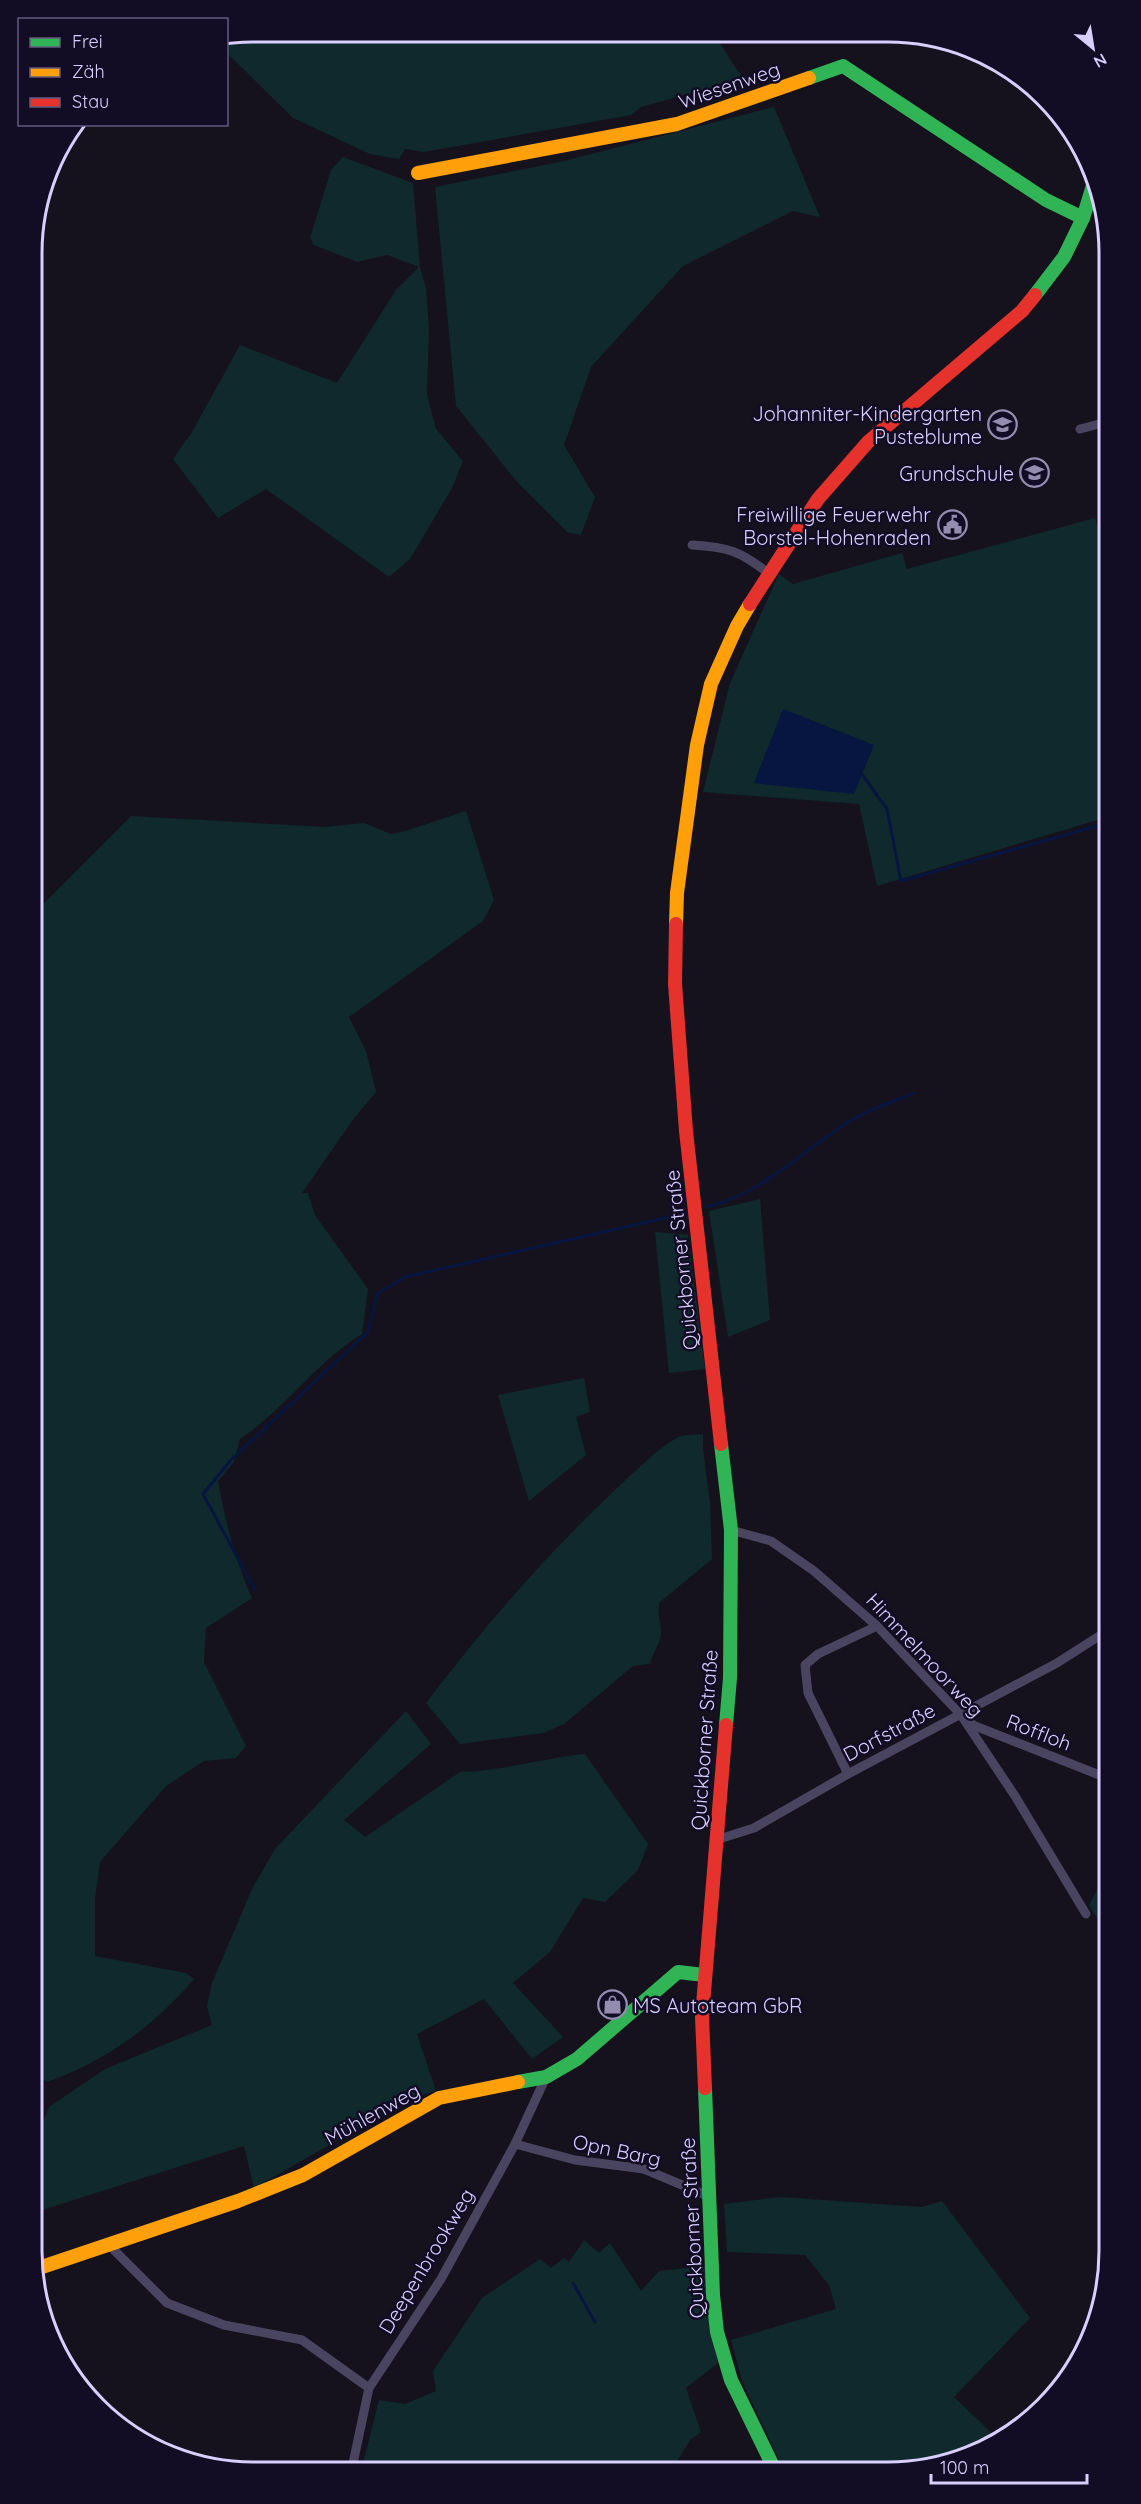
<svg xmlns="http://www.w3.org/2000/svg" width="1141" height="2504" viewBox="0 0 1141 2504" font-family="Quicksand,sans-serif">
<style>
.green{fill:#0f292d}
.water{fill:#061641}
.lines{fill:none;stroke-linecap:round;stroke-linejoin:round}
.stream{stroke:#061641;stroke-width:3}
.street{stroke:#494560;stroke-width:9}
.fast{stroke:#30b455;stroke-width:14}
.slow{stroke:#ff9f0a;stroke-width:14}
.jam{stroke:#e5322d;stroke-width:14}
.labels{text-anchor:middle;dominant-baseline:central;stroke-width:5;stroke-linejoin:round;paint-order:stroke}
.street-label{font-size:20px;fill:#d9cfff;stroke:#120c24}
.poi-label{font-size:20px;fill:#d9cfff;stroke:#120c24;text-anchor:end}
.rim{fill:none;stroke:#d9cfff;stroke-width:3}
</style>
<rect width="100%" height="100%" fill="#15121e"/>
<g class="green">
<polygon points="253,32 714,34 743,79 641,107 631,115 424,152 405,149 399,159 370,154 293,118 227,53 227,37"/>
<polygon points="774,107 820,217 793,211 683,266 591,367 564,445 595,497 581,535 567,532 517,482 456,406 435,187 564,161"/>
<polygon points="343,157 413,183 420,267 426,288 429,327 427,395 436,429 463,461 452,488 410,559 389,577 266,489 218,518 173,459 192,432 240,345 337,383 396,290 419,267 387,255 357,262 314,245 310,238 331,170"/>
<polygon points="1095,518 1103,547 1104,818 877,886 859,804 703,792 730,683 779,574 793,584 902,553 907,569"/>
<path d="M466 811 494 900 483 921 349 1017 366 1051 376 1092 352 1121 302 1193H308L315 1215 368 1289 362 1334C316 1362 285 1409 240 1439L234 1462 218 1481C225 1521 235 1560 252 1598L206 1628 204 1662 246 1746 236 1758 204 1761 166 1786 100 1862 95 1899V1956L186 1973 194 1979C153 2027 106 2061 47 2082L38 2077 34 913 131 816 324 827 364 823 391 834 406 831Z"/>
<polygon points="760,1199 770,1320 728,1337 709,1211"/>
<polygon points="655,1232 688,1235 705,1369 669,1373"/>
<polygon points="584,1378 590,1412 576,1417 586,1455 529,1501 498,1395"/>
<path d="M703 1434V1449L710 1503 712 1559 660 1602C656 1613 661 1620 661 1631 662 1641 652 1654 650 1664L633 1666 564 1724 543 1733 460 1744 426 1703C483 1628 545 1556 614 1491 629 1477 659 1447 677 1438 683 1434 696 1435 703 1434Z"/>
<path d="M406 1711 431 1744 344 1820 365 1837 460 1772C502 1771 543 1758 585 1754L648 1844 638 1870 605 1902 583 1898 550 1952 513 1983 563 2037 532 2059 484 1999 417 2034 436 2091 412 2098 254 2188 244 2146 39 2211V2131L49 2107 105 2069 212 2025 207 2006 212 1983 252 1889 275 1849Z"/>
<polygon points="1103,1879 1108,1881 1108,1935 1089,1905"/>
<polygon points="781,2197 922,2207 942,2201 1030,2318 954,2397 999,2440 945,2465 782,2466 742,2381 731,2340 836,2309 829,2285 805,2255 727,2252 724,2204"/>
<polygon points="584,2240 599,2253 610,2243 641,2291 659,2271 706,2266 709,2320 718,2363 686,2388 701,2432 691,2439 674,2466 362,2468 379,2400 405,2404 436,2391 433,2371 482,2298 540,2259 551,2268 564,2258 569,2262"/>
</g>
<polygon class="water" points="783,709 874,745 854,794 754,783"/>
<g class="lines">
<g class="stream">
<polyline points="861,773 887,809 901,881 1104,824"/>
<path d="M707 1207C766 1192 801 1151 850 1121 869 1109 894 1102 914 1093"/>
<polyline points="255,1590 203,1494 231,1460 368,1332 377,1294 405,1277 687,1213"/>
<polyline points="573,2283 595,2322"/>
</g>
<g class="street">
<polyline points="1080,429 1103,423"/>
<path d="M692 545C728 547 740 551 768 573"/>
<polyline points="731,1530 771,1541 814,1571 877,1626 961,1715 1015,1796 1086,1914"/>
<polyline points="967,1720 975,1726 1107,1778"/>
<polyline points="848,1774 808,1693 805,1665 818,1654 877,1626"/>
<polyline points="716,1840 754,1828 848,1774 1057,1663 1107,1631"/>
<polyline points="515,2144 575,2160 644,2169 708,2196"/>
<polyline points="108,2244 167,2303 224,2325 302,2340 369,2388"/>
<polyline points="352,2468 369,2388 441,2279 515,2144 546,2077"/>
</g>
<g class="fast">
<polyline points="809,78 843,66 1046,200 1083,218"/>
<polyline points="1035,295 1064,257 1083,218 1095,179"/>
<polyline points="721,1444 731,1530 730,1678 726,1725"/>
<polyline points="518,2082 546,2077 577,2059 678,1972 704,1975"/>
<polyline points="705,2088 713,2295 717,2332 731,2380 773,2466"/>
</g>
<g class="slow">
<polyline points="418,173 677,124 809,78"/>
<polyline points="676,924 677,893 697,745 711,684 737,626 750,604"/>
<polyline points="39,2268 238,2201 303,2175 439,2098 518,2082"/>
</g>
<g class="jam">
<polyline points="750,604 818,499 868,442 1022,311 1035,295"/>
<polyline points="676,924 675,984 686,1131 721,1444"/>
<polyline points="705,2088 702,2017 726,1725"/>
</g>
</g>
<defs>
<symbol id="school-ring" viewBox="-11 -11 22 22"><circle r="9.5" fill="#120c24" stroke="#948db0" stroke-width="1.5"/><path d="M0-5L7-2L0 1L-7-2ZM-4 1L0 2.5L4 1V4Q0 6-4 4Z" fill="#948db0"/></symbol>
<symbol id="civic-ring" viewBox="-11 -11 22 22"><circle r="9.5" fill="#120c24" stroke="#948db0" stroke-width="1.5"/><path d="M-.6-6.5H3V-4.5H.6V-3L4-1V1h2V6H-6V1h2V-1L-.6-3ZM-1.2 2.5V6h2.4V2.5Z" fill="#948db0"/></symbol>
<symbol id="shop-ring" viewBox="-11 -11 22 22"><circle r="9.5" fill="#120c24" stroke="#948db0" stroke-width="1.5"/><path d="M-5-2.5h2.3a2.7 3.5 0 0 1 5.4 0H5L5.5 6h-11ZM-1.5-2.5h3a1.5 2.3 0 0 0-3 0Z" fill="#948db0"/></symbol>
</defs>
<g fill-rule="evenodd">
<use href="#school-ring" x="986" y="408" width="33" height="33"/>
<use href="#school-ring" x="1018" y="456" width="33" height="33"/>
<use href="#civic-ring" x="936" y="508" width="33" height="33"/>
<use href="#shop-ring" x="596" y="1988" width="33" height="33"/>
</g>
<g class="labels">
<g class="street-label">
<text transform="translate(729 85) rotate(-19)">Wiesenweg</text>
<text transform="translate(681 1260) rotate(-96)">Quickborner Straße</text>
<text transform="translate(925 1655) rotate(47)">Himmelmoorweg</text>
<text transform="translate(889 1732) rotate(-28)">Dorfstraße</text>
<text transform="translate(1039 1732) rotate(21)">Roffloh</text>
<text transform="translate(704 1740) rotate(-86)">Quickborner Straße</text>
<text transform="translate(372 2114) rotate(-29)">Mühlenweg</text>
<text transform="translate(617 2150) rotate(12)">Opn Barg</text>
<text transform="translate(692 2228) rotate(-93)">Quickborner Straße</text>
<text transform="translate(426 2261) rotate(-59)">Deepenbrookweg</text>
</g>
<g class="poi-label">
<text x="982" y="413">Johanniter-Kindergarten<tspan x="982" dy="23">Pusteblume</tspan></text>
<text x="1014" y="473">Grundschule</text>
<text x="931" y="514">Freiwillige Feuerwehr<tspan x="931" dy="23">Borstel-Hohenraden</tspan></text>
<text x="633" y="2005" text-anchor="start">MS Autoteam GbR</text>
</g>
</g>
<path d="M0 0H1141V2504H0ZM253 42H888A211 211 0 0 1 1099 253V2251A211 211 0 0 1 888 2462H253A211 211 0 0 1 42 2251V253A211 211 0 0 1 253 42Z" fill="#120c24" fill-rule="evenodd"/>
<path class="rim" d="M253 42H888A211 211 0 0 1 1099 253V2251A211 211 0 0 1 888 2462H253A211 211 0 0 1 42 2251V253A211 211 0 0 1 253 42Z"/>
<rect x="18" y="18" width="210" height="108" fill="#120c24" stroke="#625a7c" stroke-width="1.5"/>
<rect x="30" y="38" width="30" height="9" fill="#30b455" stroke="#625a7c" stroke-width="1.5"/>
<text x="72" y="48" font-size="18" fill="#d9cfff">Frei</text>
<rect x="30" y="68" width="30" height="9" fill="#ff9f0a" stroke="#625a7c" stroke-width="1.5"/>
<text x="72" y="78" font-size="18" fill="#d9cfff">Zäh</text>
<rect x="30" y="98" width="30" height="9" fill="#e5322d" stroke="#625a7c" stroke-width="1.5"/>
<text x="72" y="108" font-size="18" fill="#d9cfff">Stau</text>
<g transform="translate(1093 48) rotate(150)" stroke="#120c24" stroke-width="4.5" paint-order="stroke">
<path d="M0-4.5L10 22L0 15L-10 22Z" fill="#d9cfff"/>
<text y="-9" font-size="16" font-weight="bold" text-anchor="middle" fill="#d9cfff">N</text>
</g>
<path d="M931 2474v9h156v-9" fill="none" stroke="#d9cfff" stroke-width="3"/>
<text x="940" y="2474" font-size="18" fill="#d9cfff" stroke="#120c24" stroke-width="4.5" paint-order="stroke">100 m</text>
</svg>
